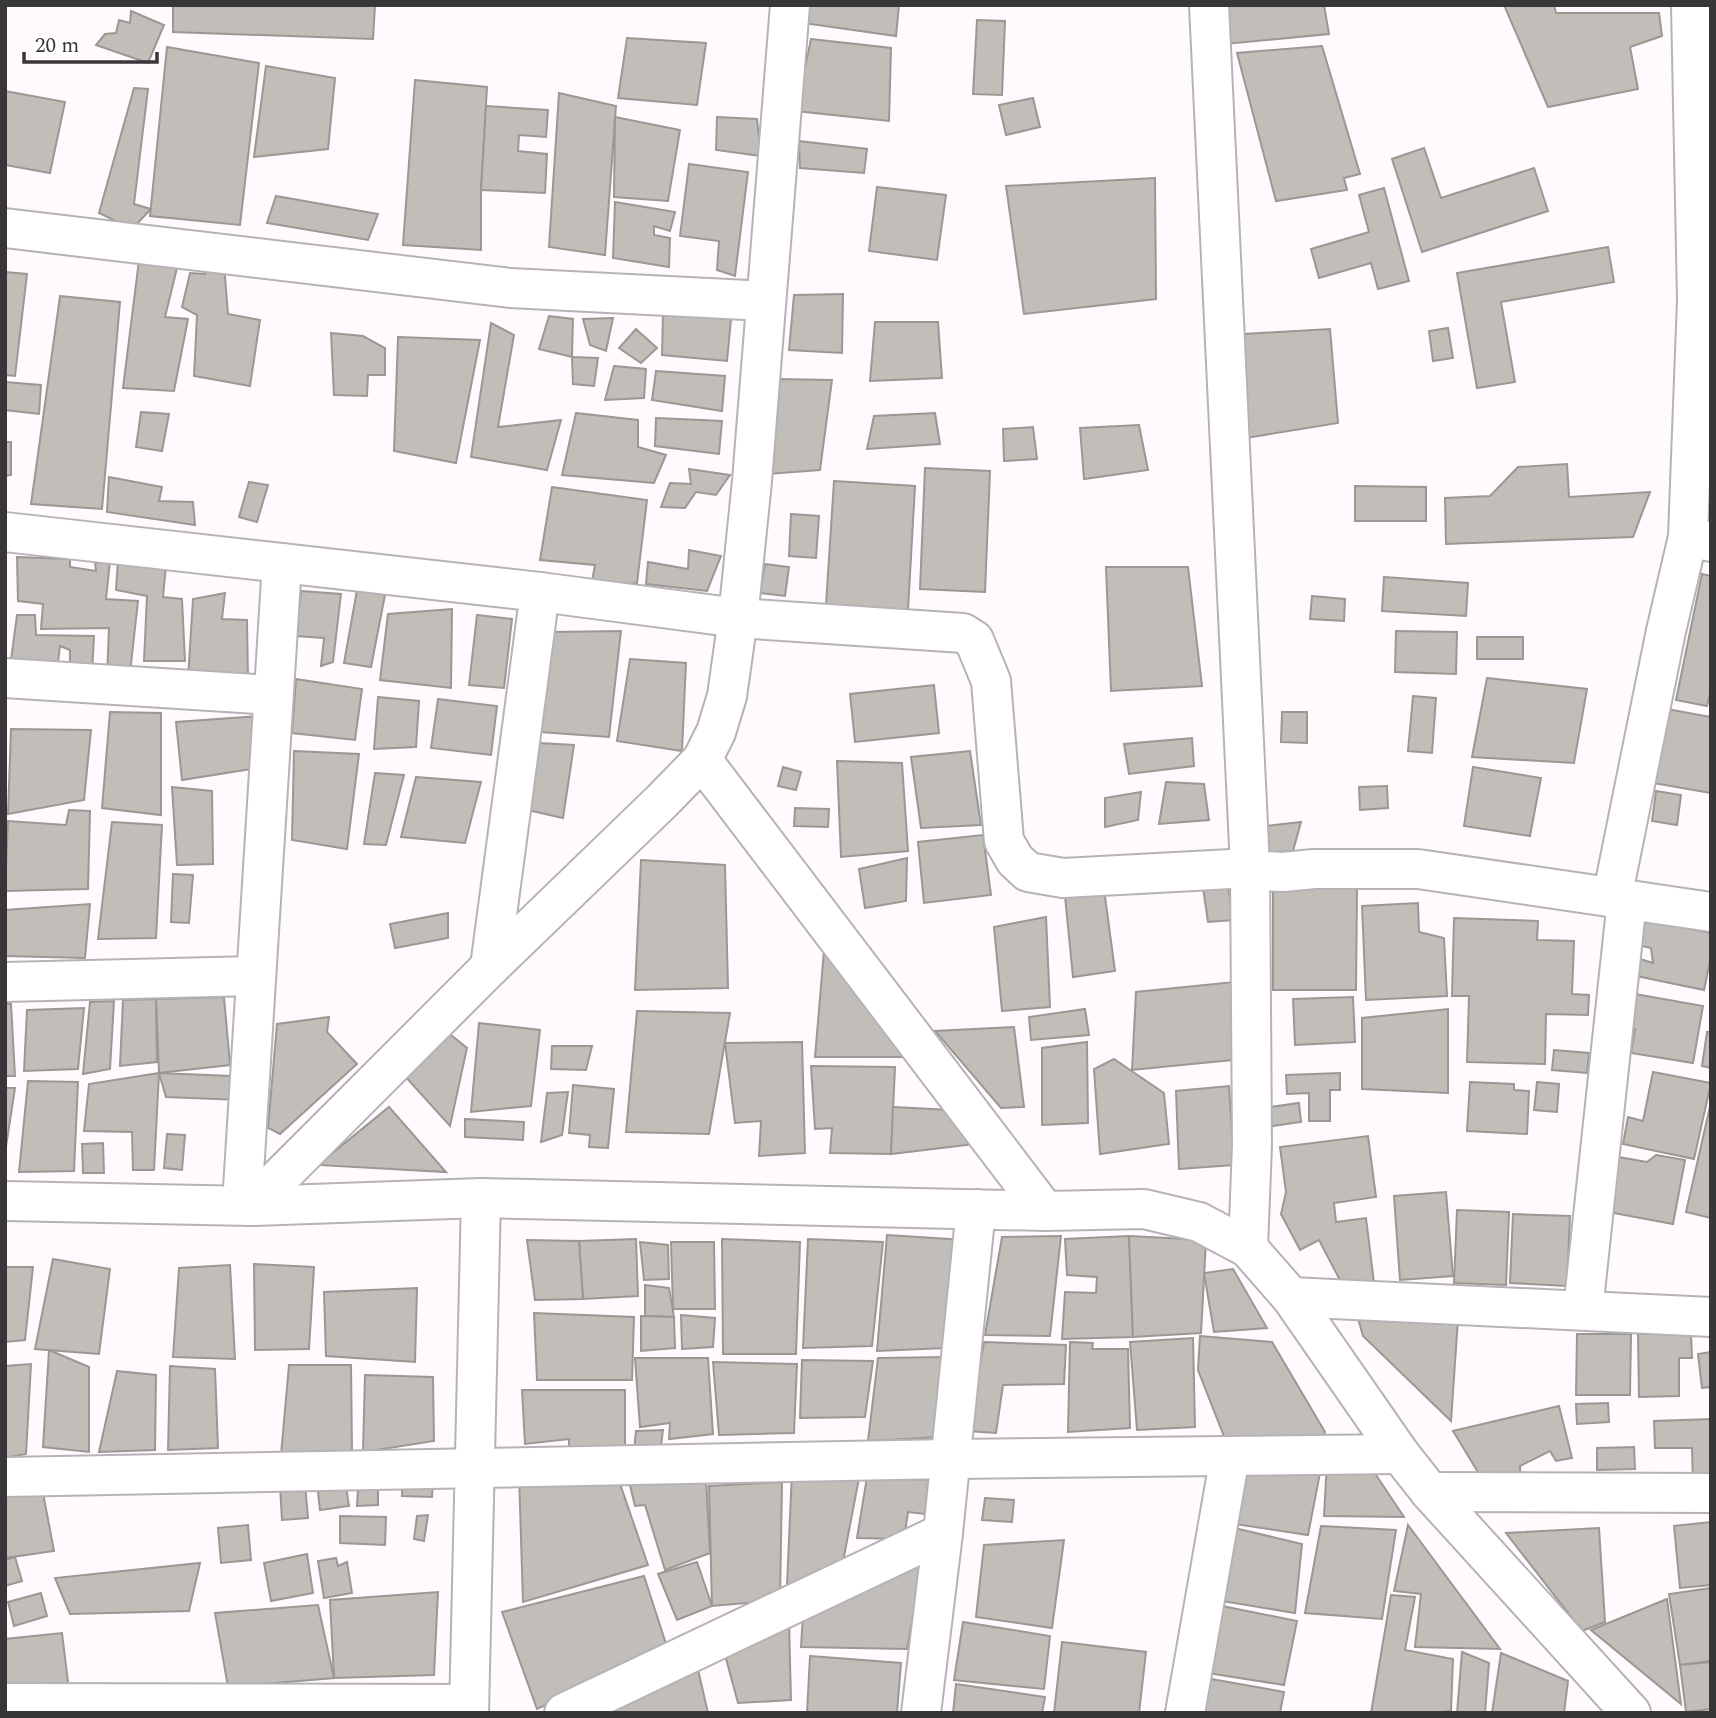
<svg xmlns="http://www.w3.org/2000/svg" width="1716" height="1718" viewBox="0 0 1716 1718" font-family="Spectral,serif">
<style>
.building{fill:#c1bdb9;stroke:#9b9793;stroke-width:2}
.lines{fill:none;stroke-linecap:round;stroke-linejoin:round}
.street-casing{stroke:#b7b2b6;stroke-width:42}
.street{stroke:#fff;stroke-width:38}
</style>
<rect width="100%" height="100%" fill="#fffafe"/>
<g class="building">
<polygon points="173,5 375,5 373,39 173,32"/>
<polygon points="805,5 899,5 896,36 803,23"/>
<polygon points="1222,5 1324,5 1329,34 1225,44"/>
<polygon points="1504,5 1554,5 1556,13 1659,13 1662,36 1630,47 1638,89 1548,107"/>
<polygon points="131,11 164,25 148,63 96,45 105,34 116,33 119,20 130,23"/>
<polygon points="977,20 1005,21 1002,95 973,94"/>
<polygon points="627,38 706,43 697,105 618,98"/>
<polygon points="811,39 891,48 889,121 796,111"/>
<polygon points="1322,46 1360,174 1344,178 1347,190 1276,201 1237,53"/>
<polygon points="167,47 259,63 240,225 150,216"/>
<polygon points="266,66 335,78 328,149 254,157"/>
<polygon points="415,80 487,87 481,190 481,250 403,245"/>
<polygon points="134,88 148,89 134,204 151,209 132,229 99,213"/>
<polygon points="5,91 65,102 50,173 5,165"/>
<polygon points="559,93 616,106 605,255 549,247"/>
<polygon points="1033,98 1040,127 1006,135 999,105"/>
<polygon points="486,106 548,110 546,137 519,135 518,151 547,154 545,193 481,190"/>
<polygon points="615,117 680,130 668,201 614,197"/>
<polygon points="717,117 757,119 761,156 716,150"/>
<polygon points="799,141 867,149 864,173 800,168"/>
<polygon points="1424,148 1441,198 1534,168 1548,211 1422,252 1392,159"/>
<polygon points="689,164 748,172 735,276 717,270 719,241 680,236"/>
<polygon points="1155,178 1156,299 1024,314 1006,186"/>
<polygon points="877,187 946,195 937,260 869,251"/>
<polygon points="1384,188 1409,281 1378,289 1371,263 1319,278 1311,249 1369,232 1359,195"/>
<polygon points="276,196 378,214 368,240 267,223"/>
<polygon points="615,202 675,212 670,231 654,226 654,235 670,238 669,267 613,258"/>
<polygon points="1608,247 1614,282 1501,302 1515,382 1477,388 1457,273"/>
<polygon points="140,252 178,264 165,317 188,319 174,391 123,388"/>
<polygon points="206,263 224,265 228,314 260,320 250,386 194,376 197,315 182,307 190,273 205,274"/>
<polygon points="5,272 27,274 15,376 5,375"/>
<polygon points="843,294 842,353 789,350 794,295"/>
<polygon points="60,296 120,302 102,509 31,504"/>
<polygon points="663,313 731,319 727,361 662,355"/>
<polygon points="549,316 573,319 572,357 539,349"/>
<polygon points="613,318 606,351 590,345 583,319"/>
<polygon points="875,322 938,322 942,378 870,381"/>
<polygon points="491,323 514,335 498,427 561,420 547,470 471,457"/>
<polygon points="1448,328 1453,358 1433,361 1429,331"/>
<polygon points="636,329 657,348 641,363 619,348"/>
<polygon points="1330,329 1338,423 1246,438 1244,334"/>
<polygon points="331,333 363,336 385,348 385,375 368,375 367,396 334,395"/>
<polygon points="398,337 480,340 456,463 394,451"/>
<polygon points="572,357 598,358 594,386 573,384"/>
<polygon points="614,366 646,369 644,398 605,400"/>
<polygon points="656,371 725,376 722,411 652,400"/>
<polygon points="777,379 832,380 820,470 768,474"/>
<polygon points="5,382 41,385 39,414 5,410"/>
<polygon points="141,412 169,414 162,451 136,447"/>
<polygon points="576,413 638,420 638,447 666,455 654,483 562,475"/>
<polygon points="935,413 940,444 867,449 874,416"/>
<polygon points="656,418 722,421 719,454 655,446"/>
<polygon points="1139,425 1148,470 1084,479 1080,428"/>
<polygon points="1033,427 1037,459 1004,461 1003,429"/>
<polygon points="5,442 11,442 11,475 5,476"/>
<polygon points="1567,464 1569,497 1650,492 1633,537 1446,544 1445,498 1490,496 1518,467"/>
<polygon points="925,468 990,471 985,592 920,589"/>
<polygon points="689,469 730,475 716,495 696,492 685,508 661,507 670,483 691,484"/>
<polygon points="109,477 162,487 159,501 193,502 195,525 107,512"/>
<polygon points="834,481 915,486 908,610 826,605"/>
<polygon points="249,482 268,485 257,522 239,517"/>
<polygon points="1355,486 1426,487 1426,521 1355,521"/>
<polygon points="552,487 647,500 637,583 591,587 595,565 540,560"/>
<polygon points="791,514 819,516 816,558 789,556"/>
<polygon points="689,550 721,556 707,591 646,584 648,562 688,569"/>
<polygon points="17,557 70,559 70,567 96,571 95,563 110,561 106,599 138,601 129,682 107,678 109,628 41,629 43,604 18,601"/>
<polygon points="118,561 166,566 163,597 182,599 185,661 144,661 147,596 116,590"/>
<polygon points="765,564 789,567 785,596 760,593"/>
<polygon points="1106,567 1188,567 1202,686 1111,691"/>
<polygon points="1702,574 1711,576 1711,690 1707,706 1676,700"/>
<polygon points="1384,577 1468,583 1466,616 1382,611"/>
<polygon points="357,590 385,595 371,667 344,663"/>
<polygon points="301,591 341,594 333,662 321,666 324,638 296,636"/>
<polygon points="225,593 222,619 247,620 248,679 188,679 193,599"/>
<polygon points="1312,596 1345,599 1344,621 1310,619"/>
<polygon points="452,609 451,688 380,680 388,614"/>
<polygon points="17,615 35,615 36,635 94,636 92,673 70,679 70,650 60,646 56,678 9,675"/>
<polygon points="477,615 512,619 504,688 469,685"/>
<polygon points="621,631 609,737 540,732 551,632"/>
<polygon points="1396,631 1457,632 1456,674 1395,672"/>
<rect x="1477" y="637" width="46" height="22"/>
<polygon points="630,659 686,663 682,751 617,741"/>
<polygon points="1487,678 1587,689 1574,763 1472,757"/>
<polygon points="296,679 362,689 355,740 292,733"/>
<polygon points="934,685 939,733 855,742 850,694"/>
<polygon points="1413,696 1436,698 1432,753 1408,751"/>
<polygon points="378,697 419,701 416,747 374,749"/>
<polygon points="438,699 497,706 491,755 431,748"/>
<polygon points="1667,709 1711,717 1711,793 1653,783"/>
<polygon points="110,712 161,713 161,815 102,808"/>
<polygon points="1282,712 1307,712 1307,743 1281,742"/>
<polygon points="260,716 258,768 182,780 176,722"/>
<polygon points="11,729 91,730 84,800 8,814"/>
<polygon points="1192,738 1194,766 1129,774 1124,744"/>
<polygon points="539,743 574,745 563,818 527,810"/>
<polygon points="294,751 359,754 347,849 292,840"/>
<polygon points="970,751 981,825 921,828 911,757"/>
<polygon points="837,761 902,763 908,851 841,857"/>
<polygon points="783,767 801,772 796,790 778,786"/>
<polygon points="1473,767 1541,778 1530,836 1464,826"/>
<polygon points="375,773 404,775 386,845 364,844"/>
<polygon points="416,777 481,782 465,843 401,837"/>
<polygon points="1166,782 1204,784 1209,820 1159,824"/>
<polygon points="1387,786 1388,808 1360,810 1359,787"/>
<polygon points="172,787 212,791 213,864 177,865"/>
<polygon points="1656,791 1681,795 1677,825 1652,821"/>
<polygon points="1141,792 1138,820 1105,827 1105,798"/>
<polygon points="795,808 829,809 828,827 794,826"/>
<polygon points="69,810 90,811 88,889 5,891 8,821 66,825"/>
<polygon points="112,822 162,825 156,938 98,939"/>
<polygon points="1301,822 1293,851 1260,854 1257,827"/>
<polygon points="983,835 991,895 924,903 918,842"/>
<polygon points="907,858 906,901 865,908 859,869"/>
<polygon points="641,860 725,865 728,988 635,990"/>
<polygon points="173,874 193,875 189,923 171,922"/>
<polygon points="1227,878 1233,920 1208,922 1202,881"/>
<polygon points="1104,889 1115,971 1073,977 1065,896"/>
<polygon points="1273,889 1357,889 1356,990 1273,990"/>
<polygon points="1418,903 1419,932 1444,938 1447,996 1366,1000 1362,906"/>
<polygon points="90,904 85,958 5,956 5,910"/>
<polygon points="448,913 448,938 395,948 390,924"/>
<polygon points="1046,917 1050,1007 1002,1011 994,927"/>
<polygon points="1454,918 1538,921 1537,940 1574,941 1572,994 1589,995 1588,1015 1546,1014 1545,1064 1467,1062 1469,996 1452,996"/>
<polygon points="1638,919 1711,933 1711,957 1704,990 1636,976 1640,959 1653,963 1651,948 1633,944"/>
<polygon points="825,939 906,1057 815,1057"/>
<polygon points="1234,982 1232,1060 1132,1070 1136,992"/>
<polygon points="1635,994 1703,1006 1693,1063 1631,1053 1635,1029 1629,1027"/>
<polygon points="224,997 230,1065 159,1073 156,999"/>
<polygon points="1353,997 1355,1042 1295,1045 1293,999"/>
<polygon points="156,999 157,1062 120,1066 123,1000"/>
<polygon points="114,1001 110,1069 83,1074 90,1002"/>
<polygon points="5,1004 11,1004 15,1076 5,1076"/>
<polygon points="84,1008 78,1069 24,1071 27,1010"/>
<polygon points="1085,1009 1089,1035 1031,1040 1029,1017"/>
<polygon points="1448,1009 1448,1093 1362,1089 1362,1018"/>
<polygon points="637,1011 730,1013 709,1134 626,1132"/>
<polygon points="329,1017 327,1032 357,1064 280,1134 268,1128 277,1024"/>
<polygon points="479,1023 540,1030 531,1106 471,1112"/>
<polygon points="1014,1027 1024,1107 1001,1108 935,1031"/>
<polygon points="446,1031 467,1048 450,1126 403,1074"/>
<polygon points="1707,1032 1711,1032 1711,1068 1702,1066"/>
<polygon points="802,1042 805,1153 759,1156 761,1121 735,1123 725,1043"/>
<polygon points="1087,1042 1088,1123 1042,1125 1042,1048"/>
<polygon points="552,1046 592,1046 586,1070 551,1069"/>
<polygon points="1554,1050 1589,1053 1587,1073 1552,1070"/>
<polygon points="1114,1059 1164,1093 1169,1144 1100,1154 1094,1069"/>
<polygon points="811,1066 895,1067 891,1154 830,1153 832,1128 815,1129"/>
<polygon points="1653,1072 1711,1083 1694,1159 1623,1144 1628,1117 1643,1121"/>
<polygon points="159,1073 154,1170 133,1170 132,1132 84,1131 89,1084"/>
<polygon points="159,1073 231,1076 240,1100 166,1097"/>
<polygon points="1340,1073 1340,1090 1330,1090 1330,1121 1309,1121 1309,1093 1287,1094 1286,1075"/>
<polygon points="28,1081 78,1082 74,1171 19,1172"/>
<polygon points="1470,1082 1514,1084 1514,1090 1529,1091 1527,1134 1467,1131"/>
<polygon points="1537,1082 1559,1084 1557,1112 1534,1110"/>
<polygon points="573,1085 614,1089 608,1148 589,1147 590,1135 569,1133"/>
<polygon points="1229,1086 1234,1165 1179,1169 1176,1091"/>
<polygon points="5,1088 15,1088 5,1153"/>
<polygon points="568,1092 562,1135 541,1142 547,1093"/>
<polygon points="1711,1102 1711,1218 1686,1212"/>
<polygon points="1299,1103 1301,1122 1272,1126 1270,1107"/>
<polygon points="389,1107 446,1172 318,1165"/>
<polygon points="893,1107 951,1110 975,1144 891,1154"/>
<polygon points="465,1119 524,1122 523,1140 465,1137"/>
<polygon points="167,1134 185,1135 182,1170 164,1168"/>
<polygon points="1368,1136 1376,1197 1334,1203 1336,1222 1366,1218 1374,1283 1343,1286 1319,1240 1300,1250 1281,1214 1286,1192 1280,1147"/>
<polygon points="103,1143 104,1173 83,1173 82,1144"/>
<polygon points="1656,1155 1685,1160 1673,1224 1608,1212 1618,1157 1647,1162"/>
<polygon points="1446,1192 1453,1276 1400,1280 1394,1196"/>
<polygon points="1457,1210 1509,1212 1506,1285 1454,1283"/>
<polygon points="1513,1214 1570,1216 1567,1286 1510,1283"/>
<polygon points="887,1235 964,1240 946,1348 877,1351"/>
<polygon points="1061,1236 1050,1336 985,1335 1002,1237"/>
<polygon points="1129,1236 1133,1337 1062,1339 1065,1292 1096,1293 1097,1277 1067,1275 1065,1239"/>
<polygon points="1129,1236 1206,1240 1201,1333 1133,1337"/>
<polygon points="636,1239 638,1296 583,1299 579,1241"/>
<polygon points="722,1239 800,1242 796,1354 723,1354"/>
<polygon points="808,1239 883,1242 872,1346 803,1348"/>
<polygon points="527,1240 579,1241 583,1299 535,1300"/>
<polygon points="640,1242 668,1245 669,1279 644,1280"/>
<polygon points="671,1242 714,1242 715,1309 673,1309"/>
<polygon points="53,1259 110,1269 99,1354 35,1349"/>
<polygon points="254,1264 314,1267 309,1349 255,1350"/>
<polygon points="230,1265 235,1359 173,1357 179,1268"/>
<polygon points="5,1267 33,1267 25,1340 5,1342"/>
<polygon points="1233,1269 1267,1328 1214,1332 1204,1273"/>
<polygon points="645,1285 669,1288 674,1317 645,1316"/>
<polygon points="417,1288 415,1362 326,1356 324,1292"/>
<polygon points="1356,1311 1458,1319 1451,1421 1363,1336"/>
<polygon points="534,1313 634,1317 632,1380 537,1380"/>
<polygon points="681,1315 715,1318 713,1347 682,1349"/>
<polygon points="641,1316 674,1317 675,1348 641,1351"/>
<polygon points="1691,1333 1692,1358 1679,1358 1679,1396 1639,1397 1638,1334"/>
<polygon points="1577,1334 1631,1334 1630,1395 1576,1395"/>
<polygon points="1200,1336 1272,1342 1325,1432 1323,1443 1227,1444 1198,1370"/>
<polygon points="1193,1338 1195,1427 1137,1430 1130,1342"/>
<polygon points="984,1342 1066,1345 1064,1384 1003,1385 996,1433 968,1431"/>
<polygon points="1070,1342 1093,1343 1092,1349 1128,1349 1130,1428 1068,1432"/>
<polygon points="49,1350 89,1367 89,1452 43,1447"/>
<polygon points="1711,1352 1711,1387 1702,1388 1698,1354"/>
<polygon points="945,1357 941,1437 868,1441 878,1358"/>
<polygon points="635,1358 708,1358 713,1434 669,1439 670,1423 640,1427"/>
<polygon points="802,1360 873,1361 865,1417 800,1418"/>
<polygon points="713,1362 797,1364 794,1433 719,1435"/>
<polygon points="31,1364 26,1454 5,1458 5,1366"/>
<polygon points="289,1365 351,1365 352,1453 281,1455"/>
<polygon points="170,1366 215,1369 218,1448 168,1450"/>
<polygon points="117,1371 156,1375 155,1450 99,1452"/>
<polygon points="365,1375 433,1377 434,1441 363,1452"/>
<polygon points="522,1390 625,1390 625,1447 569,1455 569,1439 525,1444"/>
<polygon points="1608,1403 1609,1422 1577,1424 1576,1404"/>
<polygon points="1559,1406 1572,1458 1556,1461 1550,1451 1520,1466 1521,1486 1487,1487 1453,1431"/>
<polygon points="1711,1419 1711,1483 1693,1483 1692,1448 1655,1448 1654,1421"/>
<polygon points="663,1430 661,1446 634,1450 636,1431"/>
<polygon points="1634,1447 1635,1469 1597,1470 1597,1448"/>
<polygon points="1238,1461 1321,1468 1308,1535 1228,1523"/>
<polygon points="1327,1462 1368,1463 1404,1517 1324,1516"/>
<polygon points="792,1472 860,1473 842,1567 787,1585"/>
<polygon points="627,1473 706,1477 710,1553 665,1570 645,1505 635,1506"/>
<polygon points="519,1474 618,1478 648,1565 523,1602"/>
<polygon points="867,1477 928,1480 925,1514 908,1512 904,1539 857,1538"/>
<polygon points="402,1479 433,1479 432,1497 402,1496"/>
<polygon points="345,1480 349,1506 320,1510 317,1483"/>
<polygon points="782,1482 780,1600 712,1606 709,1486"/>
<polygon points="305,1484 308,1518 282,1520 280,1486"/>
<polygon points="378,1487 378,1505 357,1506 358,1488"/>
<polygon points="43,1493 54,1551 5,1558 5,1497"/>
<polygon points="985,1498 1014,1500 1012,1522 982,1520"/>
<polygon points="428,1515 424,1541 414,1539 417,1516"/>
<polygon points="340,1516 386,1517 385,1545 340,1543"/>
<polygon points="1711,1522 1711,1585 1680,1588 1674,1526"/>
<polygon points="248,1525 251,1560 221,1563 218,1528"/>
<polygon points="1408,1525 1500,1649 1415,1647 1421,1594 1394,1591"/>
<polygon points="1226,1526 1302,1544 1295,1613 1216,1600"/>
<polygon points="1321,1526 1396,1530 1382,1619 1305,1613"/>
<polygon points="1599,1528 1605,1622 1582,1631 1506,1533"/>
<polygon points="1064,1540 1052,1628 976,1617 984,1545"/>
<polygon points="307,1554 313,1593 271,1601 264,1563"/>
<polygon points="924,1556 907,1649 801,1647 803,1615"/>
<polygon points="15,1557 22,1581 5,1586 5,1560"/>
<polygon points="336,1558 338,1566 347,1562 352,1593 324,1598 318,1561"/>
<polygon points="697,1562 712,1606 677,1620 658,1574"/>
<polygon points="200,1563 189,1611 70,1614 55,1578"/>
<polygon points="644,1576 668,1650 537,1709 502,1612"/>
<polygon points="1711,1588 1711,1661 1680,1665 1669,1594"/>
<polygon points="438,1592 434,1675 334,1678 330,1600"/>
<polygon points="41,1593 47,1616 14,1626 8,1602"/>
<polygon points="1391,1595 1415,1597 1405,1650 1453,1659 1451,1711 1432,1713 1371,1713"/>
<polygon points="1667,1599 1681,1704 1591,1630"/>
<polygon points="318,1605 334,1678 228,1687 215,1613"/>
<polygon points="1217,1605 1297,1621 1284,1685 1201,1672"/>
<polygon points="789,1622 791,1700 738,1703 724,1651"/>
<polygon points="963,1622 1050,1636 1044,1689 954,1680"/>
<polygon points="62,1633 69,1690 5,1692 5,1639"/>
<polygon points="1062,1642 1146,1652 1139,1713 1054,1713"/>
<polygon points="1462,1652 1489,1663 1485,1713 1457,1713"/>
<polygon points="1501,1653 1568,1681 1564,1713 1492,1713"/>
<polygon points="810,1656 901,1663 897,1713 807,1713"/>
<polygon points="696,1661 708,1713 589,1713"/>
<polygon points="1711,1662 1711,1709 1686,1712 1680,1665"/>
<polygon points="1200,1677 1284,1692 1280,1713 1195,1713"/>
<polygon points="956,1684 1045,1697 1042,1713 953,1713"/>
</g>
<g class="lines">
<defs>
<g id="street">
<polyline points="1209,5 1250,868 1252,1145 1248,1248"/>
<polyline points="5,228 510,288 766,301"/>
<polyline points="5,532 540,592 738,618 963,633 974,640 991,681 1004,841 1015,860 1028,872 1063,878 1250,868 1262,871 1283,872 1314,869 1418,869 1711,912"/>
<polyline points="1688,537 1697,300 1691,5"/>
<polyline points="5,678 273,695"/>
<polyline points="702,760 1045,1211"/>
<polyline points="1612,898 1666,631 1688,537 1711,542"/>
<polyline points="490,967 540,592"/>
<polyline points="5,982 255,976"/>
<polyline points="5,1201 251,1206 481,1198 1045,1211 1144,1209 1199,1222 1248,1248 1291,1297 1400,1454 1430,1492 1631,1713"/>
<polyline points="242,1205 282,563"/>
<polyline points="251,1206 490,967 662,801 702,760 716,732 727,696 738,618 752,481 790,5"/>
<polyline points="1291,1297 1711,1317"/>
<polyline points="1583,1310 1627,900"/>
<polyline points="5,1477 951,1459 1400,1454"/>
<polyline points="1430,1492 1711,1493"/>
<polyline points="5,1703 469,1704"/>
<polyline points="469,1713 481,1198"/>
<polyline points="564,1713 943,1533"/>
<polyline points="921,1713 943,1533 976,1209"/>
<polyline points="1185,1713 1230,1456"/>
</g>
</defs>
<use href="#street" class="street-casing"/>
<use href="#street" class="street"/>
</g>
<rect width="1716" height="1718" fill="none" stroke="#383638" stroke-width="14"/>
<path d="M24 52v10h133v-10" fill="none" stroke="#383638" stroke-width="3.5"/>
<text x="35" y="52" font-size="21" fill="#383638" stroke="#ffffff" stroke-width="5" paint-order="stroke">20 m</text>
</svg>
